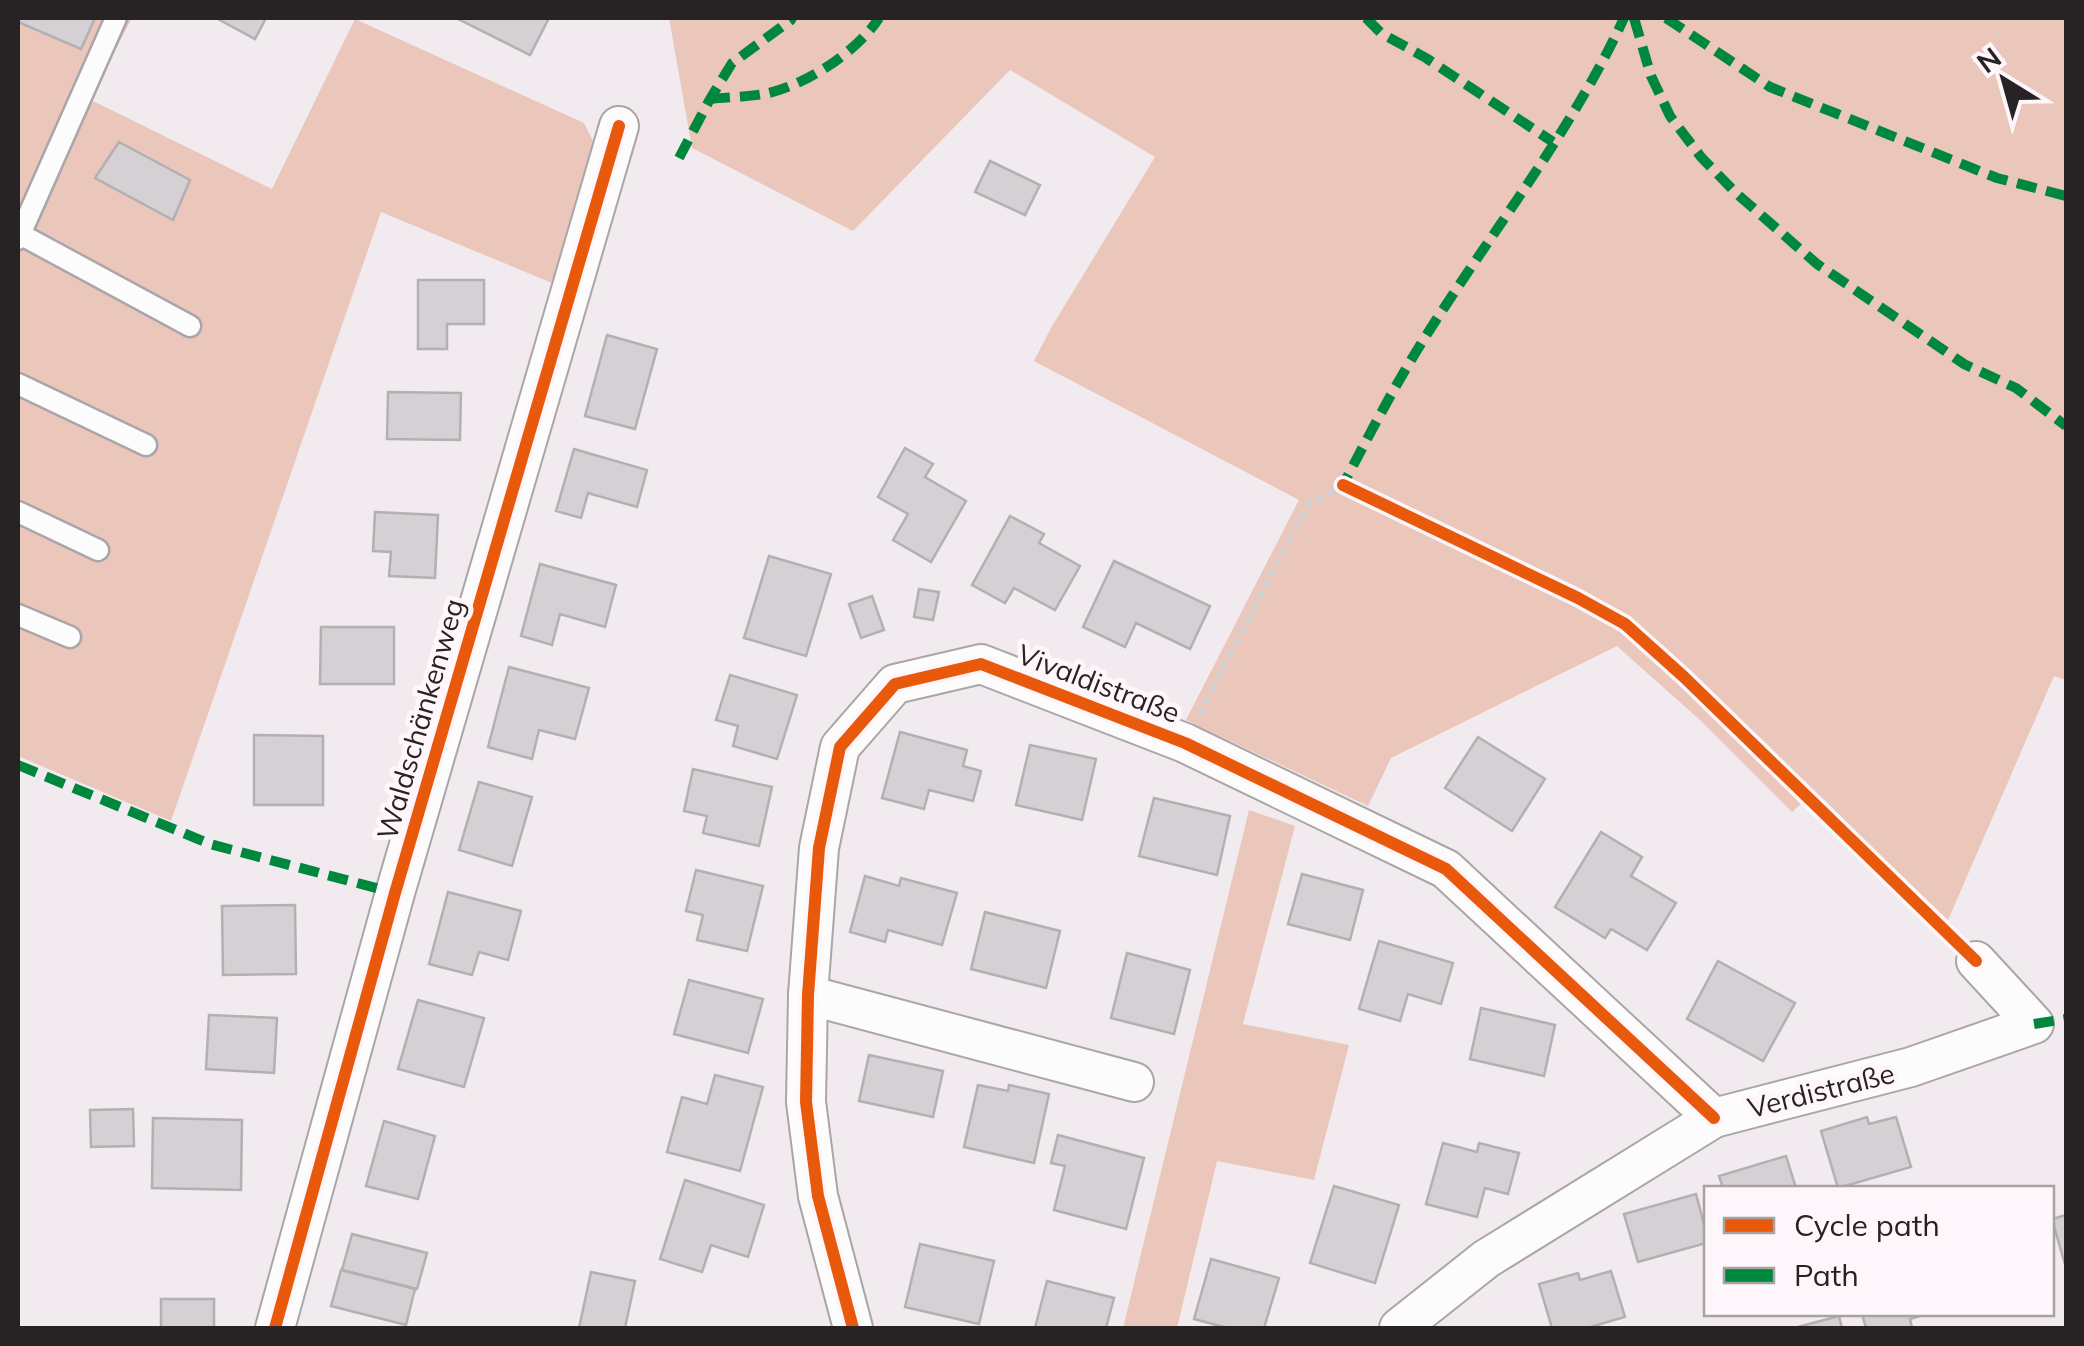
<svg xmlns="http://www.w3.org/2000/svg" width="2084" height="1346" viewBox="0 0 2084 1346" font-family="Mulish,sans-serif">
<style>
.green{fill:#eac6bb}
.building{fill:#d4d0d3;stroke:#b4afb3;stroke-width:2.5}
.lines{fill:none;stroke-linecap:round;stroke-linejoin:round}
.service-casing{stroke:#aaa5a8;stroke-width:25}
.minor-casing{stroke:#aaa5a8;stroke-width:42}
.path{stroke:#d2d0d1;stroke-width:6;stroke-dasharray:8 5;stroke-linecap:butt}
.service{stroke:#fdfcfc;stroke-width:20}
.minor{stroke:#fdfcfc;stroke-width:38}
.quiet{stroke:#00873e;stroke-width:10;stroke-dasharray:20 10;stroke-linecap:butt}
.cycleway-casing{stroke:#fef6fa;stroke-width:19}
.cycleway{stroke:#e8590c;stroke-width:12}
.labels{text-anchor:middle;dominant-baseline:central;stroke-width:10;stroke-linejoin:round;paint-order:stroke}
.street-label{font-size:28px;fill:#272325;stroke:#fef6fa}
</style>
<rect width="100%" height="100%" fill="#f1eaee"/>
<g class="green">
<polygon points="18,18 132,18 89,99 272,189 355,19 584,123 594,143 552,283 381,212 171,821 18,756"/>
<polygon points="669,18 2066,18 2066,680 2054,676 1948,920 1813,793 1792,812 1701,721 1617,646 1391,758 1368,806 1186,720 1299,500 1034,361 1051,328 1155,157 1010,70 853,231 692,148"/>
<polygon points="1249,810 1295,826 1243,1024 1349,1045 1314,1180 1217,1161 1177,1328 1123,1328"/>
</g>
<g class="building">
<polygon points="18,18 95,18 81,49 18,22"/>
<polygon points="216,18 266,18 255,39"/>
<polygon points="456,18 549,18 530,55"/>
<polygon points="119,142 190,180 173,220 95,178"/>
<polygon points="990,161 1040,185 1025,215 975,192"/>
<polygon points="418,280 484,280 484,324 447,324 447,349 418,349"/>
<polygon points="607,335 657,349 635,429 585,416"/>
<polygon points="388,392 461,393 460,440 387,439"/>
<polygon points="905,448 933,464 925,477 966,501 931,562 893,540 908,514 878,497"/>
<polygon points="574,449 647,470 637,507 588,493 581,518 556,511"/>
<polygon points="375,512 438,515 435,578 389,576 391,552 373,551"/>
<polygon points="1010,516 1044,534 1039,543 1080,566 1055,610 1014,588 1005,603 972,585"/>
<polygon points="769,556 831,574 806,656 744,638"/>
<polygon points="1114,561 1210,606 1190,649 1136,623 1125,647 1083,627"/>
<polygon points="540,564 616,585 605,627 560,614 552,645 521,636"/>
<polygon points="919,589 939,592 933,620 914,617"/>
<polygon points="872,596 884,630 861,638 849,604"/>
<polygon points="321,627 394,627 394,684 320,684"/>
<polygon points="509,667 589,688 575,739 539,730 532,759 488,747"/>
<polygon points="730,675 797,695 777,759 733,746 738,726 716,720"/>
<polygon points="900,732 967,750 963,766 981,771 973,801 929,790 924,809 882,798"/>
<polygon points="254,735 323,736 323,805 254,805"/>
<polygon points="1478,737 1545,779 1512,831 1445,788"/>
<polygon points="1030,745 1096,759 1082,820 1016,805"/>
<polygon points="693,769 772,787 759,846 703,833 707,816 684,811"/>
<polygon points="479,782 532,797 512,866 459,850"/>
<polygon points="1154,798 1230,816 1217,875 1139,856"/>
<polygon points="1601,832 1642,857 1631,876 1676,903 1647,950 1611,929 1605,938 1555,907"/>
<polygon points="696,870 763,886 747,951 697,940 703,915 686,911"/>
<polygon points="1302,874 1363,890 1350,940 1288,924"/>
<polygon points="865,876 899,886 901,878 957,893 942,945 888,930 885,942 850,932"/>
<polygon points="448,892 521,911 508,960 479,952 472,975 429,964"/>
<polygon points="295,905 296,974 223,975 222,906"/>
<polygon points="985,912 1060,931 1046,988 971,969"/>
<polygon points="1379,941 1453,963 1441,1004 1408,994 1400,1021 1359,1009"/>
<polygon points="1127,953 1190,970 1174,1034 1111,1018"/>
<polygon points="1718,961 1795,1003 1763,1061 1687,1019"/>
<polygon points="689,980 763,999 748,1053 674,1034"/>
<polygon points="418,1000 484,1018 464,1087 398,1069"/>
<polygon points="1481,1008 1555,1025 1544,1076 1470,1059"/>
<polygon points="209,1015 277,1018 274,1073 206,1069"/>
<polygon points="869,1055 943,1071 933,1117 859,1101"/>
<polygon points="715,1075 763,1087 740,1171 667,1152 682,1097 707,1104"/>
<polygon points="978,1085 1008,1091 1009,1085 1049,1094 1034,1163 964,1147"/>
<polygon points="133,1109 134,1146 91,1147 90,1110"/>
<polygon points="1867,1117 1869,1124 1896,1117 1911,1167 1838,1188 1821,1131"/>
<polygon points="153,1118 242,1120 241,1190 152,1188"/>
<polygon points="384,1121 435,1136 418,1199 366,1186"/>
<polygon points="1058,1135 1144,1158 1126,1229 1054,1210 1065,1166 1051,1163"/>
<polygon points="1443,1143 1477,1152 1479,1143 1519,1153 1508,1194 1485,1188 1477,1217 1426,1204"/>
<polygon points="1786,1156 1796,1188 1723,1188 1719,1176"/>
<polygon points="685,1180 764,1205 748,1257 711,1245 702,1272 660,1259"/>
<polygon points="1334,1186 1399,1205 1375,1283 1310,1263"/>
<polygon points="1696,1194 1706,1232 1706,1243 1638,1262 1624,1214"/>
<polygon points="2066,1215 2066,1268 2052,1219"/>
<polygon points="352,1234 427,1253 417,1289 342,1270"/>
<polygon points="920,1244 994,1261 979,1324 905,1307"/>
<polygon points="1211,1259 1279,1278 1264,1328 1228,1328 1194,1319"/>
<polygon points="341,1270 415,1289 406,1325 331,1306"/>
<polygon points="1611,1271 1625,1317 1587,1328 1552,1328 1539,1284 1578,1273 1580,1280"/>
<polygon points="591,1272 635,1281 625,1328 579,1328"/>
<polygon points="1047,1281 1114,1298 1106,1328 1035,1328"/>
<rect x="161" y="1299" width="53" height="29"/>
<polygon points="1862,1314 1927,1314 1910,1319 1912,1328 1866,1328"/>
<polygon points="1839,1316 1842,1328 1794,1328"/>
</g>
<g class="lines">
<defs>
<g id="service">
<polyline points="18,233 190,326"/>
<polyline points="18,239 116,18"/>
<polyline points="18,384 146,445"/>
<polyline points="18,512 98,550"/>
<polyline points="18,615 70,637"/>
</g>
<g id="minor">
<polyline points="808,995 1134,1082"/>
<polyline points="275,1328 395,893 619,126"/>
<polyline points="853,1328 818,1196 806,1102 808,995 819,848 840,747 895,684 981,664 1185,743 1446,869 1714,1118"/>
<polyline points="1399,1328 1486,1259 1714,1118 1911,1067 2034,1024 1976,961"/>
</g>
</defs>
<use href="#service" class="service-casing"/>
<use href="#minor" class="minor-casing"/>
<polyline class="path" points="1199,715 1308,504 1343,485"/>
<use href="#service" class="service"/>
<use href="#minor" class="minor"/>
<g class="quiet">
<polyline points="1366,18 1381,33 1426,58 1553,142"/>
<polyline points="1634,18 1651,76 1670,116 1701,157 1736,193 1817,264 1964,364 2016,388 2066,426"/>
<polyline points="1666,18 1770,87 1997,178 2066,196"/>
<path d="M710 99C728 97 747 97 764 94 805 86 857 52 879 18"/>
<polyline points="679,158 710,99 732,63 791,20 792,18"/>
<path d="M1350 489 1343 485C1370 433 1397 381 1429 331 1494 229 1574 127 1624 18"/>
<polyline points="18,765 210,844 395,893"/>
<polyline points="2034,1024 2066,1019"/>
</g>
<defs>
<g id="cycleway">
<polyline points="1343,485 1578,598 1625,624 1684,677 1976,961"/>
<polyline points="275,1328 395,893 619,126"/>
<polyline points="853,1328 818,1196 806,1102 808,995 819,848 840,747 895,684 981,664 1185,743 1446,869 1714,1118"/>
</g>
</defs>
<use href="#cycleway" class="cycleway-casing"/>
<use href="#cycleway" class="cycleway"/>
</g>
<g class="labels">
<g class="street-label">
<text transform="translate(1099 683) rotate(21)">Vivaldistraße</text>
<text transform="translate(420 719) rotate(-74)">Waldschänkenweg</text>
<text transform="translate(1821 1090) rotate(-14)">Verdistraße</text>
</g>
</g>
<rect width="2084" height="1346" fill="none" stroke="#272325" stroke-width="40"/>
<rect x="1704" y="1186" width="350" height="130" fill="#fef6fa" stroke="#a8a2a5" stroke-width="2.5"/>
<rect x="1724" y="1218" width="50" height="15" fill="#e8590c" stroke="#a8a2a5" stroke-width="2.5"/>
<text x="1794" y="1236" font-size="30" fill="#272325">Cycle path</text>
<rect x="1724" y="1268" width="50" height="15" fill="#00873e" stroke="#a8a2a5" stroke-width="2.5"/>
<text x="1794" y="1286" font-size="30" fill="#272325">Path</text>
<g transform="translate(2004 80) rotate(323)" stroke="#fef6fa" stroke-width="8" paint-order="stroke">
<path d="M0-8L18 38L0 25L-18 38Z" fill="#272325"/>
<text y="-15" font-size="28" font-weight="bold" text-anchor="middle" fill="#272325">N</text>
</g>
</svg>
